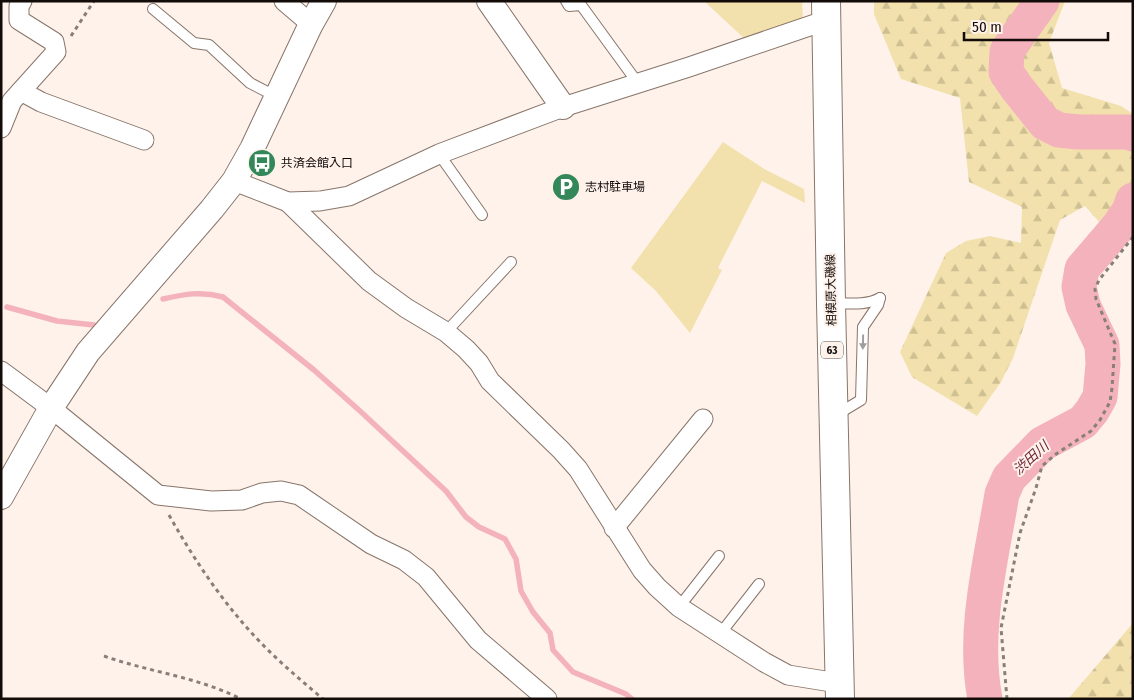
<svg xmlns="http://www.w3.org/2000/svg" width="1134" height="700" viewBox="0 0 1134 700" font-family="'Fira Sans Condensed','Noto Sans JP',sans-serif">
<style>
.grass{fill:#f2e1ac}
.forest{fill:url(#forest-firs)}
.lines{fill:none;stroke-linecap:round;stroke-linejoin:round}
.stream{stroke:#f4b2bc;stroke-width:5.5}
.river{stroke:#f4b2bc;stroke-width:35}
.service-casing{stroke:#87756a;stroke-width:12}
.minor-casing{stroke:#87756a;stroke-width:21}
.tertiary-casing{stroke:#87756a;stroke-width:26}
.primary-casing{stroke:#87756a;stroke-width:30}
.path{stroke:#887f7a;stroke-width:3;stroke-dasharray:4 4;stroke-linecap:butt}
.service{stroke:#fff;stroke-width:10}
.minor{stroke:#fff;stroke-width:19}
.tertiary{stroke:#fff;stroke-width:24}
.primary{stroke:#fff;stroke-width:28}
.oneway{fill:#a09d9c}
.labels{text-anchor:middle;dominant-baseline:central;stroke-width:4;stroke-linejoin:round;paint-order:stroke}
.shield{fill:#fef2eb;stroke:#59504c;stroke-width:1}
.shield-label{font-size:11px;font-weight:bold;fill:#120b08}
.poi-label{font-size:12px;fill:#120b08;stroke:#fef2eb;text-anchor:start}
.street-label{font-size:12px;fill:#120b08;stroke:#fef2eb}
.water-label{font-size:14px;font-style:italic;fill:#691e32;stroke:#fef2eb}
</style>
<defs>
<pattern id="forest-firs" width="22" height="20" patternUnits="userSpaceOnUse" patternTransform="scale(1.25)"><rect width="22" height="20" fill="#f2e1ac"/><path d="M5 1l3.5 6h-7zM16 11l3.5 6h-7z" fill="#cec092"/></pattern>
</defs>
<rect width="100%" height="100%" fill="#fef2eb"/>
<g class="grass">
<polygon points="704,1 802,1 803,20 747,41"/>
<polygon points="723,142 766,170 804,189 805,203 762,181 718,268 722,270 690,333 656,291 631,268"/>
</g>
<g class="forest">
<polygon points="874,1 1065,1 1049,43 1062,88 1121,106 1133,114 1133,218 1101,224 1085,206 1060,220 1013,358 1001,382 977,416 912,377 900,352 946,253 966,241 990,236 1021,243 1022,207 969,182 960,98 901,79 874,14"/>
<polygon points="1133,623 1133,699 1069,699 1069,698"/>
</g>
<g class="lines">
<g class="stream">
<path d="M163 299C185 294 201 291 223 297L314 370 360 411 446 491 466 517 479 527 505 539 516 559 521 591 533 612 550 633 553 650 573 672 626 694 632 699"/>
<polyline points="7,307 57,321 94,325"/>
</g>
<g class="river">
<polyline points="1042,1 1007,51 1006,72 1017,88 1045,123 1059,130 1078,132 1128,132 1133,134"/>
<path d="M985 699C972 631 991 561 1002 494L1009 478 1042 444 1083 422 1092 411 1100 397 1103 364 1102 345 1083 305 1079 287 1082 269 1118 227 1129 211 1133 200"/>
</g>
<defs>
<g id="service">
<polyline points="566,1 569,6 581,5 637,82"/>
<polyline points="153,9 194,43 209,45 250,83 277,97"/>
<polyline points="439,154 482,215"/>
<path d="M832 303C847 303 866 306 880 298"/>
<polyline points="446,332 511,262"/>
<polyline points="836,415 861,400 863,327 878,305 880,298"/>
<polyline points="679,607 719,556"/>
<polyline points="720,634 759,584"/>
</g>
<g id="minor">
<polyline points="284,1 311,24"/>
<polyline points="21,91 41,102 144,140"/>
<polyline points="1,128 12,101 56,52 54,42 19,20 19,6 22,1"/>
<polyline points="234,181 288,202 320,201 349,196 439,154 563,107 689,67 827,20"/>
<polyline points="288,202 369,281 406,308 446,332 466,349 479,363 490,381 561,450 578,469 642,570 657,587 679,607 764,662 788,675 838,683"/>
<polyline points="1,371 51,408 158,495 211,501 242,500 262,493 281,491 299,495 371,544 404,560 426,577 478,640 547,699"/>
<polyline points="614,528 703,419"/>
</g>
<g id="tertiary">
<polyline points="489,1 563,107"/>
<polyline points="1,497 51,408 88,352 212,209 234,181 252,149 311,24 324,1"/>
</g>
<polyline id="primary" points="826,1 831,303 840,699"/>
</defs>
<use href="#service" class="service-casing"/>
<use href="#minor" class="minor-casing"/>
<use href="#tertiary" class="tertiary-casing"/>
<use href="#primary" class="primary-casing"/>
<g class="path">
<polyline points="71,36 94,1"/>
<path d="M169 515C196 563 227 609 266 648 284 666 303 682 323 699"/>
<path d="M104 656C149 672 198 677 241 699"/>
<polyline points="1007,699 1001,628 1020,533 1036,488 1042,466 1056,454 1091,431 1100,420 1110,402 1112,388 1115,344 1096,299 1095,289 1099,280 1133,237"/>
</g>
<use href="#service" class="service"/>
<use href="#minor" class="minor"/>
<use href="#tertiary" class="tertiary"/>
<use href="#primary" class="primary"/>
</g>
<defs><path id="oneway-solid" d="M-6-.8H1V-3.2L6.5 0L1 3.2V.8H-6Z" transform="scale(1.25)"/></defs>
<use class="oneway" href="#oneway-solid" transform="translate(863 342) rotate(91)"/>
<defs>
<symbol id="bus-disc" viewBox="-11 -11 22 22"><circle r="9.5" fill="#338759" stroke="#fef2eb"/><path d="M-5-6H5V4H4V6H2V4H-2V6H-4V4H-5ZM-3.5-4V0h7V-4ZM-3.5 1.2v1.5H-2V1.2ZM2 1.2v1.5H3.5V1.2Z" fill="#fff"/></symbol>
<symbol id="parking-disc" viewBox="-11 -11 22 22"><circle r="9.5" fill="#338759" stroke="#fef2eb"/><path d="M-3.5-5.5H1a3.5 3.5 0 0 1 0 7H-1V5.5H-3.5ZM-1-3.4V-.6H.8a1.4 1.4 0 0 0 0-2.8Z" fill="#fff"/></symbol>
</defs>
<g fill-rule="evenodd">
<use href="#bus-disc" x="246" y="147" width="32" height="32"/>
<use href="#parking-disc" x="550" y="171" width="32" height="32"/>
</g>
<g class="labels">
<rect class="shield" x="821" y="341.5" width="22" height="17" rx="4"/>
<g class="shield-label">
<text x="832" y="350">63</text>
</g>
<g class="poi-label">
<text x="281" y="163">共済会館入口</text>
<text x="585" y="187">志村駐車場</text>
</g>
<g class="street-label">
<text transform="translate(831 290) rotate(-91)">相模原大磯線</text>
</g>
<g class="water-label">
<text transform="translate(1031 458) rotate(-42)">渋田川</text>
</g>
</g>
<rect width="1134" height="700" fill="none" stroke="#120b08" stroke-width="5"/>
<path d="M964 32v8h144v-8" fill="none" stroke="#120b08" stroke-width="2.5"/>
<text x="972" y="32" font-size="15" fill="#120b08" stroke="#fef2eb" stroke-width="4" paint-order="stroke">50 m</text>
</svg>
